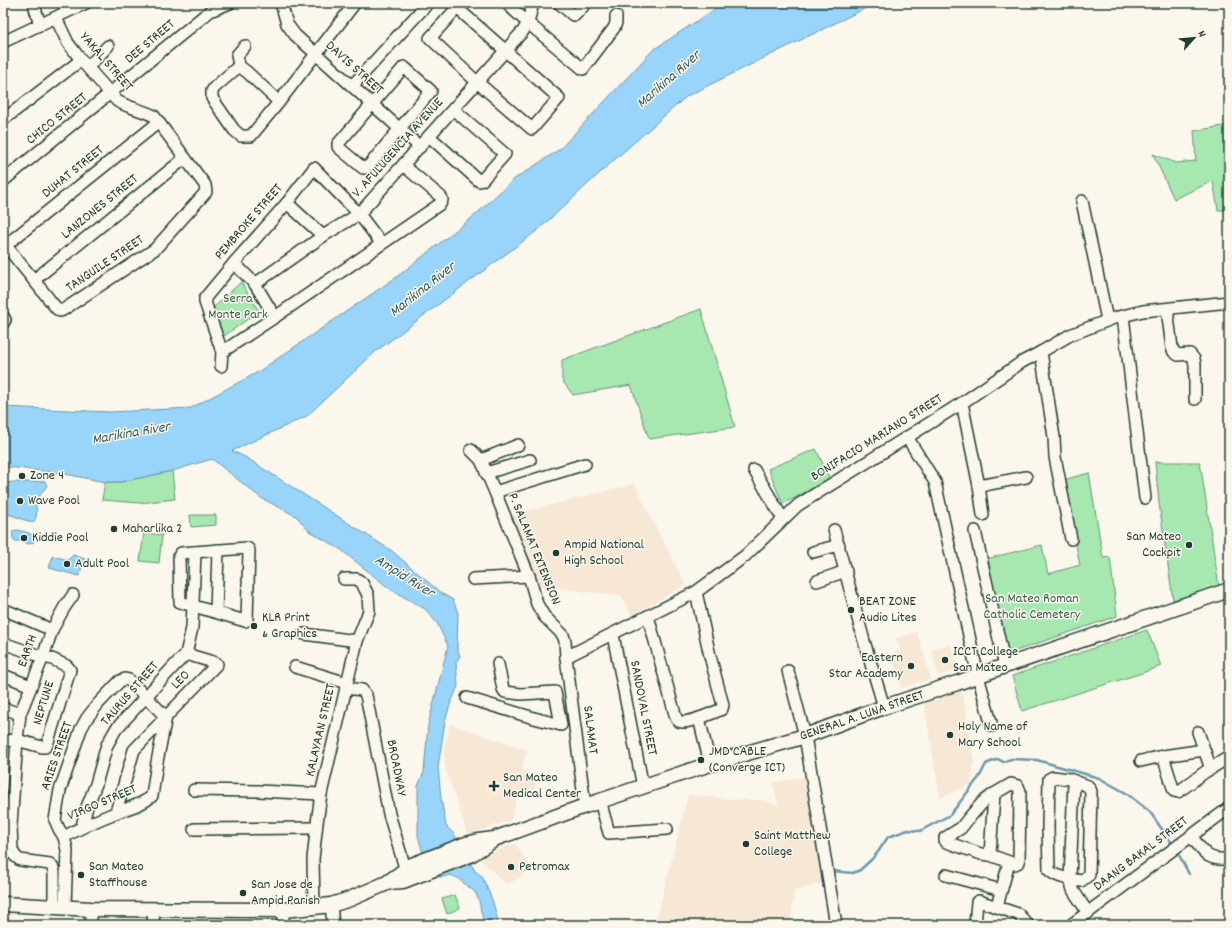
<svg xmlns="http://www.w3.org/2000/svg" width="1232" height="928" viewBox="0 0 1232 928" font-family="Dekko,sans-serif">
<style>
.built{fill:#f7e7d5}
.green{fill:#a7e8b1;stroke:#639272}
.water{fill:#99d5fa;stroke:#6898ab}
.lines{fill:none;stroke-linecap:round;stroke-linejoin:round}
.stream{stroke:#6898ab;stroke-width:2.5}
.minor-casing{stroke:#1f3d34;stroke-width:14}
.major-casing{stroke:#1f3d34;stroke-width:17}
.minor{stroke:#fbf7ec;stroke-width:11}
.major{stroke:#fbf7ec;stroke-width:14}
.poi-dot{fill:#1f3d34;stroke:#fbf7ec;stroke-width:1.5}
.labels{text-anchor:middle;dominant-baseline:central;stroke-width:3;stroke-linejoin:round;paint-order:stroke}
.street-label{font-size:14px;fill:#1f3d34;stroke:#fbf7ec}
.park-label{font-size:14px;fill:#3a5f4d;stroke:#fbf7ec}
.poi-label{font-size:14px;fill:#1f3d34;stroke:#fbf7ec;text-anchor:start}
.water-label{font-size:15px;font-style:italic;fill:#375b5c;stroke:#fbf7ec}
</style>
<rect width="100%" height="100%" fill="#fbf7ec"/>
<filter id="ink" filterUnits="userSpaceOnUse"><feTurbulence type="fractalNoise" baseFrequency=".025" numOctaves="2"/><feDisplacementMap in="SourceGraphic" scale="8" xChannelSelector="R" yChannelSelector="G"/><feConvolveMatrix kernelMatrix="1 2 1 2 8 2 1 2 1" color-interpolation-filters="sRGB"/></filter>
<g filter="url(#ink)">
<g class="built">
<polygon points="635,484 652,520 686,584 632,616 621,596 532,585 507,516"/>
<polygon points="917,632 931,679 901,688 891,653 900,650 896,638"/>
<polygon points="951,644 958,670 938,676 931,650"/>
<polygon points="961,691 966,709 974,762 971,784 940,798 924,702"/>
<polygon points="450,724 527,750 522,769 537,779 533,796 518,793 511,820 468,835 445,767 444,748"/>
<polygon points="807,776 823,883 794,891 790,925 655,925 688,795 740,800 761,800 778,805 773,783"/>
<polygon points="515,843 532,869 507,885 479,858"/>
<polygon points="3,911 11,912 12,925 3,925"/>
</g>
<g class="green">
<polygon points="1229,125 1229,212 1226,210 1218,210 1213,181 1174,199 1153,154 1176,163 1196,161 1194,131"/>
<polygon points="241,282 259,311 224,336 212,309"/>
<polygon points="701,309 735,427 649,439 631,385 573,395 562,380 562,360"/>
<polygon points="816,449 830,479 783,504 768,469"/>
<polygon points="1155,462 1200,462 1219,587 1173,600 1159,503"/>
<polygon points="172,471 175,499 140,503 102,500 105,482 121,482"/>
<polygon points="1089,473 1103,558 1110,557 1117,616 1007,654 982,560 1042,545 1048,574 1080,565 1063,480"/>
<polygon points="190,515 216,515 216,525 191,527"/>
<polygon points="144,533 162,535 159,563 140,561"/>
<polygon points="1147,630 1161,666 1145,672 1022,711 1012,676"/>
<polygon points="455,895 460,908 447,914 442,899"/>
</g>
<g class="water">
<polygon points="724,3 876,3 687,96 613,161 538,230 375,352 307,416 232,451 245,457 392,551 441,593 453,600 458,613 457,648 460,656 456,662 458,686 450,705 445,721 438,767 441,798 446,826 454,834 475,871 482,876 493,902 498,922 498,925 484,925 479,901 475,892 456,877 450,875 443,877 430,877 418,836 418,786 424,772 428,725 448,646 437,623 425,609 390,589 340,549 309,531 296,516 261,498 212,459 172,471 121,482 105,482 60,473 8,467 3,467 3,407 110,412 191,408 258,372 398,276 474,216 513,180 560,149 653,50"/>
<path d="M45 481 47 486C43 491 39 495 37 502 34 512 40 512 33 523L3 512V483C17 481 31 483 45 481Z"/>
<path d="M18 530C24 532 33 532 35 540L34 542 28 544 23 541H15C12 538 12 535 13 531Z"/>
<polygon points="73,555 85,559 79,576 49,568 53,556 68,560"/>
</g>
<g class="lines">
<g class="stream">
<polyline points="1177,851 1189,874"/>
<polyline points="832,871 853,873 860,870 872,859 878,852 888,837 908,830 920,831 950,815 980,776 986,764 998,759 1003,762 1011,759 1037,760 1099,778 1126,793 1150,812 1173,845"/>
</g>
<defs>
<g id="minor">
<polyline points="35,3 35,8 40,25"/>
<polyline points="281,3 287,24 295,35 420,147"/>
<polyline points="506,3 528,23 583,69 614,28 616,23 616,16"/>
<polyline points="559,3 573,15 575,15 586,3"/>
<polygon points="457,8 559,98 532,129 477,82 430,38"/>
<polyline points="3,42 86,3"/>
<polyline points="245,46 237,55 239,66 247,72 279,102"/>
<polyline points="239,66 215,87 212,91 212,98 234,130 241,136 251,136 279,102 355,3"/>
<polyline points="88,67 108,46"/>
<polygon points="404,67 431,91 367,168 363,168 338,147 338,144"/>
<polyline points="352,86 428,3"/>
<polyline points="3,120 81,60"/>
<polyline points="429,136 479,181 482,180 505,154 453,109"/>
<polyline points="3,181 210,11 230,3"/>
<polyline points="1082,201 1107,320"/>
<polyline points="287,203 323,236"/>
<path d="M3 242 57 309 60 311 63 310 155 249 206 192 205 185 154 116C143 110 129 108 117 101L81 60 68 43 56 18"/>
<polyline points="6,245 159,122"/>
<polyline points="234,263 255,284 275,317"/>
<polyline points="34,280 185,158"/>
<polyline points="255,284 323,236 359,214 523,31 528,23 533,3"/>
<polyline points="1167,309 1172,348 1174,352 1178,355 1190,354 1194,359 1195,365 1195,399"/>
<polyline points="3,316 5,320 3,323"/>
<polyline points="1123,316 1145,498"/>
<polyline points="222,352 275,317 440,204 442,200 441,197 403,165"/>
<polyline points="1041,352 1054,437 1055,457 1071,539"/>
<polyline points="221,366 222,352 205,302 205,298 234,263 287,203 314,168 359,214 381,243"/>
<polyline points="962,403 979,486 983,515"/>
<polyline points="907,437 935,482 978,676 992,726"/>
<polyline points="471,450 481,460 495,492 529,576 537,604 544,616 563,635 565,641 566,657 585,806"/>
<polyline points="481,460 518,445"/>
<polyline points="754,470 783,519"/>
<polyline points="486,473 530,460"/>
<polyline points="979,486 1026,477"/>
<polyline points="495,492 585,464"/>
<polyline points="834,530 864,641 884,707"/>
<polyline points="975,531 1005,666"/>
<polygon points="247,548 249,550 247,620 245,621 180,602 179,556 181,553"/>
<polyline points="813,552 839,545"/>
<polyline points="473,579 529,576"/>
<polyline points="817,581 846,571"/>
<polyline points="3,609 52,630"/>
<polyline points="216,612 218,550"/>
<path d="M648 616 676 718C678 721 678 722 682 722 692 722 713 713 722 709L723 705 710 656 696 592"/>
<polyline points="304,634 357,641"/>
<polyline points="613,635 643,787"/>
<polyline points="3,643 43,657 52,659 67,666 70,670 47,745 45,747 42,747 17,740 3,741"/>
<polyline points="186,654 192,628 195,552"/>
<polyline points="566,657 696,592 745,556 798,505 962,403 1022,362 1041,352 1070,335 1114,318 1143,311 1229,302"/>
<polyline points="295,667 347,683"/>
<polyline points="788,671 805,736 836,925"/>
<polyline points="3,675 31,686"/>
<polyline points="346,688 362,690 366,695 389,814 405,868"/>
<polyline points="467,698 534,718 561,725 555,692 521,694 505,692 503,689 498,664"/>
<polyline points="3,708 20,714"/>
<polyline points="699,718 710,764"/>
<polyline points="1198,732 1211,769"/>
<polyline points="1163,756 1174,791 1178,792 1205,772 1229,757"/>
<polyline points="1141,761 1163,756 1204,750"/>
<path d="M1053 777 1069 779 1088 786 1091 791 1089 875 1081 881C1071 879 1056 878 1049 870L1048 827 1049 779Z"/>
<polyline points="1074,781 1070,879 1073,890 1088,913"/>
<polygon points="1011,784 1018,786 1020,791 1019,862 1015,864 990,855 994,794"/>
<polyline points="194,790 259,791 321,794"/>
<polyline points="600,801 609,833 667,829"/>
<polyline points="116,812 134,750 217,664 216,663 186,654"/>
<polyline points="82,826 87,807 96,784 107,745 116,729 175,665 186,654"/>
<polyline points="194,829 316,828"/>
<path d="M1191 836C1204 852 1206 861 1229 859"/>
<path d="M64 837C80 828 97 820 115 813 128 808 142 805 152 796L157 762 166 717"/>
<polyline points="990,855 981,854 946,842 945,840 945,838 961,828 968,819 983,802 994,794"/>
<polyline points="946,875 1001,890"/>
<polyline points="331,905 333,925"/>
<polyline points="54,906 54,872 53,868 50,864 20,860 15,856 12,850 11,825 17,740 20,714 43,657 52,630 64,608 73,595"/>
<polyline points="997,906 1009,863"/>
<polyline points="65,907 67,850 64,837 59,829 55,820 60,790 81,729 87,718 98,704 120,681 125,679 129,680 166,717"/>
<polyline points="314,907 313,859 317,823 321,794 357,641 369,611 368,595 362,583 357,579 344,579"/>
<polyline points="91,909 91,925"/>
<polyline points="283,910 283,925"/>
<polyline points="153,925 154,910"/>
<polyline points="975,925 977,902 979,901 1018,914 1028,925"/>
<polyline points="1071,925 1229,808"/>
</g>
<g id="major">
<polyline points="389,882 403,881 470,855 492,841"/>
<polyline points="3,904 91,909 283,910 314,907 331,905 350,899 387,883 412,865 466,844 479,841 494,839 585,806 710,764 805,736 884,707 957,683 1005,666 1229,590"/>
</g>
</defs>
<use href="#minor" class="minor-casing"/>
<use href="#major" class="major-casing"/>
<use href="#minor" class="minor"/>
<use href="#major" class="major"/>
</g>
</g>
<g class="poi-dot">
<circle cx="22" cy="476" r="4"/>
<circle cx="20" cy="501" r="4"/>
<circle cx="114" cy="529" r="4"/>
<circle cx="24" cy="538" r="4"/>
<circle cx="1189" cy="545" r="4"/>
<circle cx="556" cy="553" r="4"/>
<circle cx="67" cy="564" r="4"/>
<circle cx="851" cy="610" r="4"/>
<circle cx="254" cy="626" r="4"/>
<circle cx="945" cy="660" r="4"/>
<circle cx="911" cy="666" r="4"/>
<circle cx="950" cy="735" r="4"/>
<circle cx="701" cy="760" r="4"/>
<path d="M492 780h4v4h4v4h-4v4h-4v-4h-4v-4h4z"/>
<circle cx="746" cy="844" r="4"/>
<circle cx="511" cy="867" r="4"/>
<circle cx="81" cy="875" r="4"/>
<circle cx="243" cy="893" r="4"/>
</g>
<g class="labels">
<g class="street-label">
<text transform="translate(150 42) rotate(-40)">DEE STREET</text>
<text transform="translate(106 62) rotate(49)">YAKAL STREET</text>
<text transform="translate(354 68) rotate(42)">DAVIS STREET</text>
<text transform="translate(57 119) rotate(-39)">CHICO STREET</text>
<text transform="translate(398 148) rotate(-48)">V. AFULUGENCIA AVENUE</text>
<text transform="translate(73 172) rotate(-39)">DUHAT STREET</text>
<text transform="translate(100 207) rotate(-39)">LANZONES STREET</text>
<text transform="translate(249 222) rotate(-49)">PEMBROKE STREET</text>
<text transform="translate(105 264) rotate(-34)">TANGUILE STREET</text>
<text transform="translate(877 438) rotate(-32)">BONIFACIO MARIANO STREET</text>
<text transform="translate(534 549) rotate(68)">P. SALAMAT EXTENSION</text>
<text transform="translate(28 651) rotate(-70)">EARTH</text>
<text transform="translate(181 680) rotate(-45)">LEO</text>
<text transform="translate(130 694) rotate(-49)">TAURUS STREET</text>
<text transform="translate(44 703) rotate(-73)">NEPTUNE</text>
<text transform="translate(643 708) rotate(79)">SANDOVAL STREET</text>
<text transform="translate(862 716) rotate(-19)">GENERAL A. LUNA STREET</text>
<text transform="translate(321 730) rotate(-77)">KALAYAAN STREET</text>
<text transform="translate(590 730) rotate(83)">SALAMAT</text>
<text transform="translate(57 756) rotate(-71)">ARIES STREET</text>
<text transform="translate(396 768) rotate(79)">BROADWAY</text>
<text transform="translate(102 803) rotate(-23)">VIRGO STREET</text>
<text transform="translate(1141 854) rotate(-37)">DAANG BAKAL STREET</text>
</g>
<g class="park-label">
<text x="238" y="299">Serra<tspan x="238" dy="16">Monte Park</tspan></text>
<text x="1032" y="599">San Mateo Roman<tspan x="1032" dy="16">Catholic Cemetery</tspan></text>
</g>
<g class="poi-label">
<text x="30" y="476">Zone 4</text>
<text x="28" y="501">Wave Pool</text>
<text x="122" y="529">Maharlika 2</text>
<text x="1181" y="537" text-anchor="end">San Mateo<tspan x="1181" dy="16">Cockpit</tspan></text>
<text x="32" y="538">Kiddie Pool</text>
<text x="564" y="545">Ampid National<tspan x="564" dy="16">High School</tspan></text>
<text x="75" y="564">Adult Pool</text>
<text x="859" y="602">BEAT ZONE<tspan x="859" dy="16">Audio Lites</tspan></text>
<text x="262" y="618">KLR Print<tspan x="262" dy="16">&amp; Graphics</tspan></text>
<text x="953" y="652">ICCT College<tspan x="953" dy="16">San Mateo</tspan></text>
<text x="903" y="658" text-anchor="end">Eastern<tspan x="903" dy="16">Star Academy</tspan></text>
<text x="958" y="727">Holy Name of<tspan x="958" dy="16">Mary School</tspan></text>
<text x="709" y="752">JMD CABLE<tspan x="709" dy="16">(Converge ICT)</tspan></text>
<text x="503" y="778">San Mateo<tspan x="503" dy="16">Medical Center</tspan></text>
<text x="754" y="836">Saint Matthew<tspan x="754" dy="16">College</tspan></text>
<text x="89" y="867">San Mateo<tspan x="89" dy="16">Staffhouse</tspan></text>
<text x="519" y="867">Petromax</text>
<text x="251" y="885">San Jose de<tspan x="251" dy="16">Ampid Parish</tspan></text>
</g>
<g class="water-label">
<text transform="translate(669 80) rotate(-41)">Marikina River</text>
<text transform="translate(423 290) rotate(-38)">Marikina River</text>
<text transform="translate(131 434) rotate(-10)">Marikina River</text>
<text transform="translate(404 577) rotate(32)">Ampid River</text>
</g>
</g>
<rect width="1232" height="928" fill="none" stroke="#fbf7ec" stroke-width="16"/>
<rect x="8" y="8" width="1216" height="912" fill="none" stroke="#1f3d34" stroke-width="1.5" filter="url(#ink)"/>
<g transform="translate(1194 38) rotate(63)" stroke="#fbf7ec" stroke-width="3" paint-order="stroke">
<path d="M0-3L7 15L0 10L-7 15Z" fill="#1f3d34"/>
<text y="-6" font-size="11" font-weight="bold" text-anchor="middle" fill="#1f3d34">N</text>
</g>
</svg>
